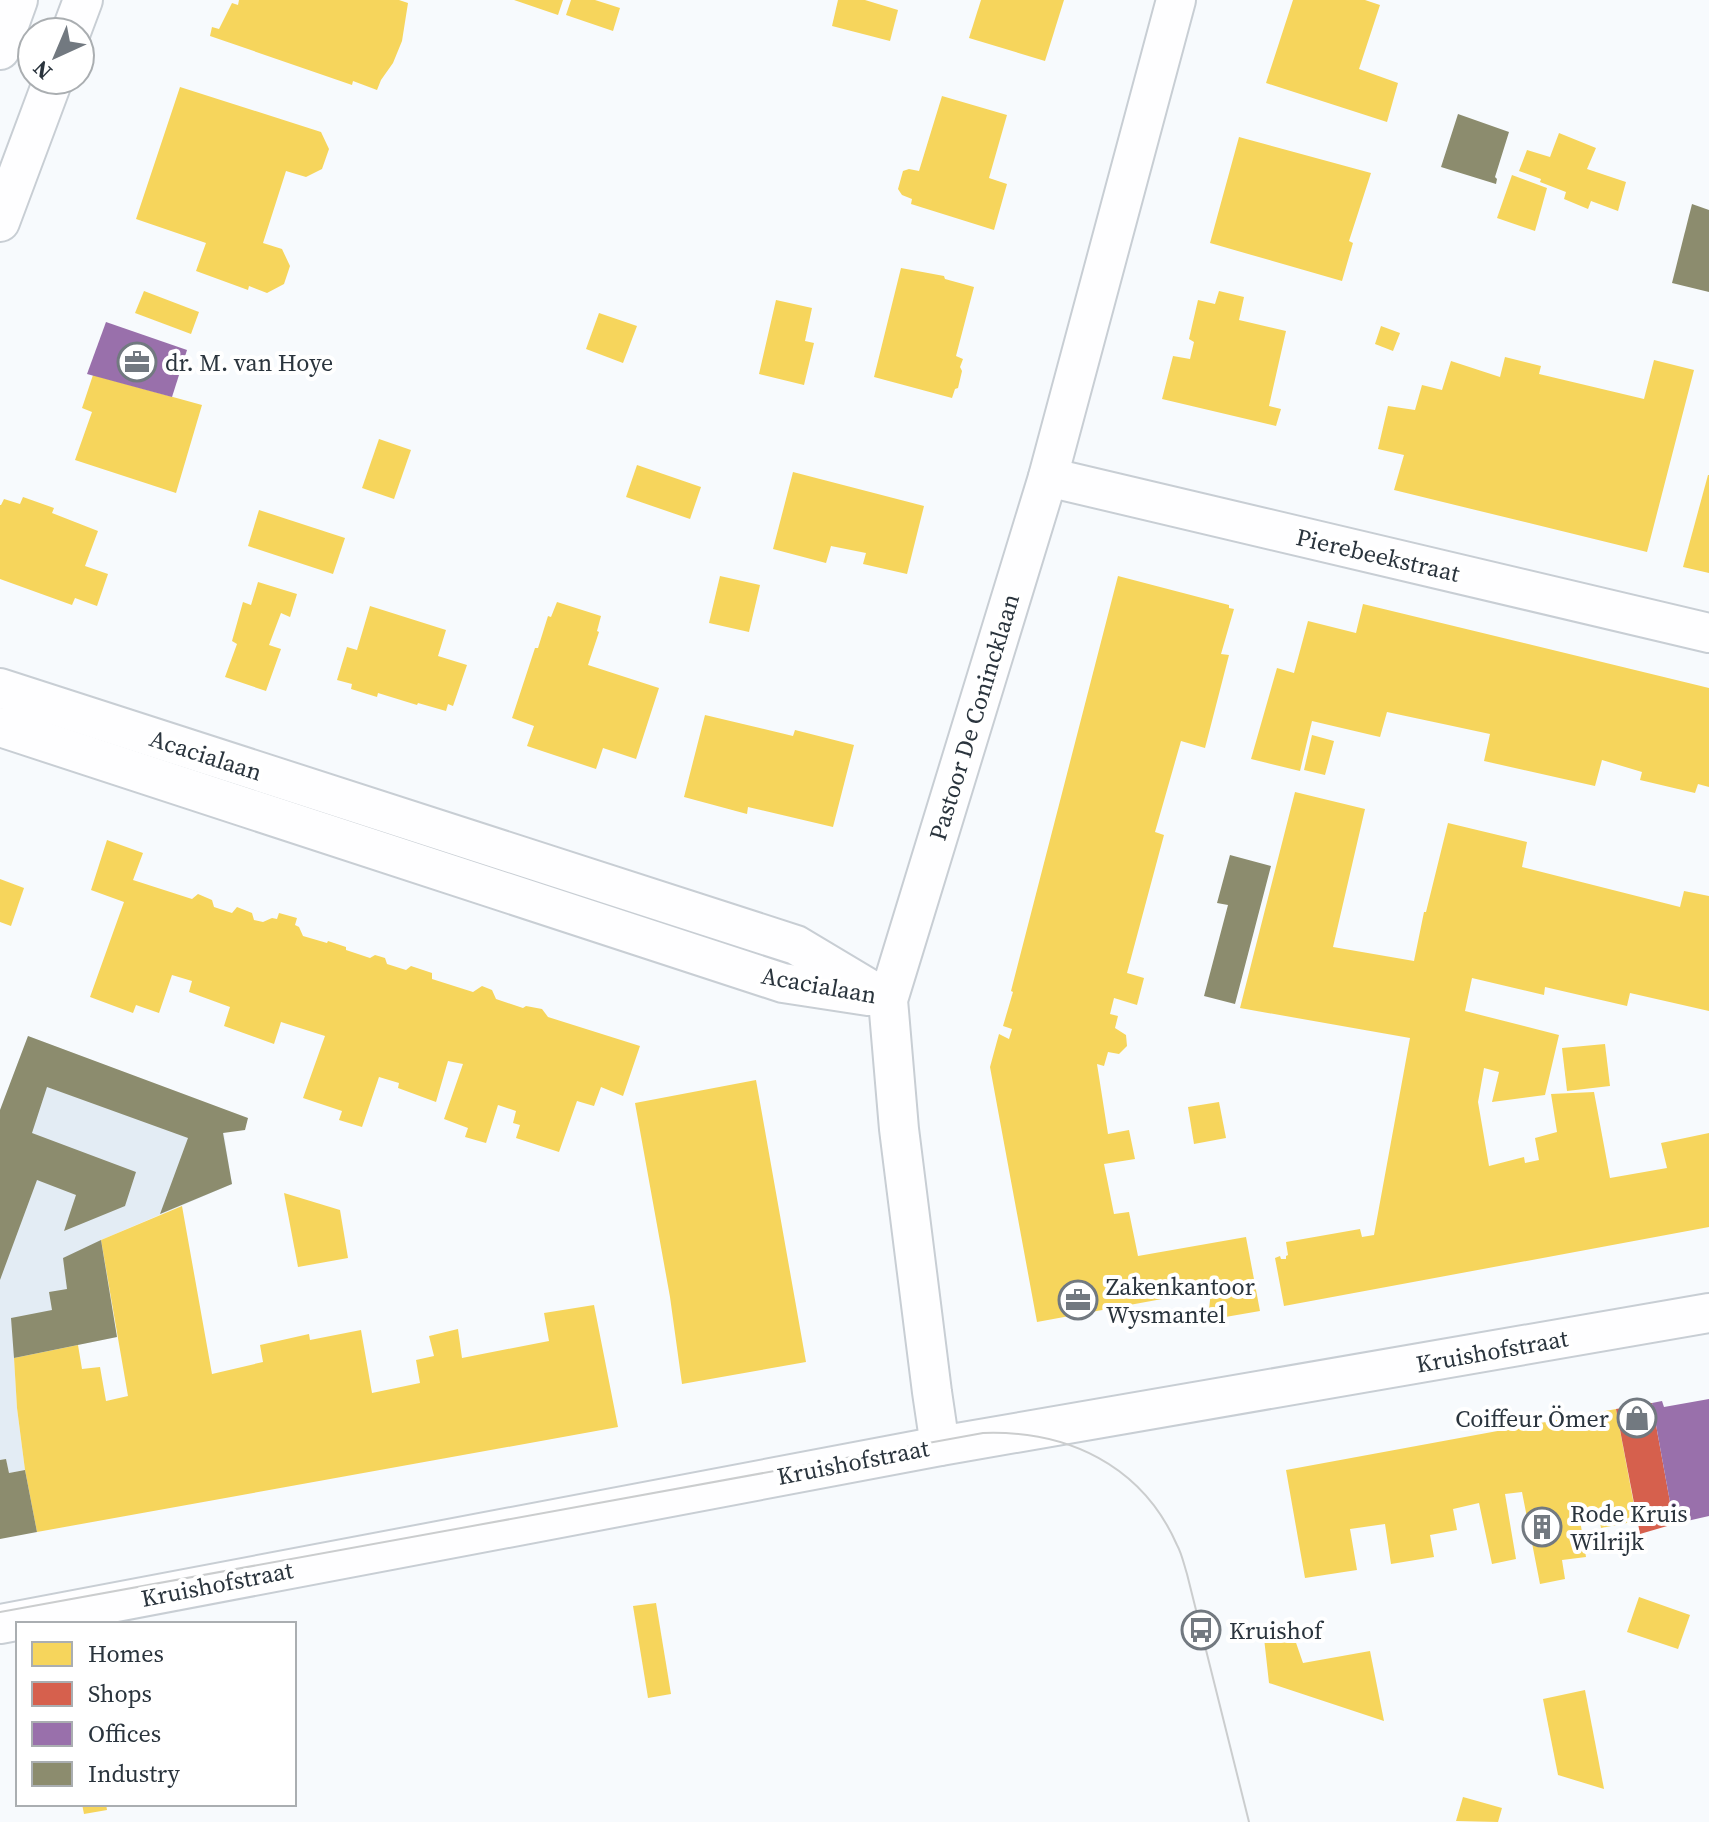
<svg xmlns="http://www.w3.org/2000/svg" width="1709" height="1822" viewBox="0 0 1709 1822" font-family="'Source Serif 4',serif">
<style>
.built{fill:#e3ecf4}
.homes{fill:#f6d55c}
.shops{fill:#d6604d}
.offices{fill:#9970ab}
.industry{fill:#8c8c6e}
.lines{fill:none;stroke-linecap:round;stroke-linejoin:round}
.minor-casing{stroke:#c8ced4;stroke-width:42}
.minor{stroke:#fefeff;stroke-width:38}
.tram{stroke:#cbcdce;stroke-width:2}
.labels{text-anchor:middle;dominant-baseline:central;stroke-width:8;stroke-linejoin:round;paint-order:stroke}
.poi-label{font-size:24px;fill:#2a343d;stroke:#fff;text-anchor:start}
.street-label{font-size:24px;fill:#2a343d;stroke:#fff}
</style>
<rect width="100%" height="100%" fill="#f7fafd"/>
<polygon class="built" points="28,1036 220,1109 232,1184 101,1240 117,1337 14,1358 17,1408 25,1470 9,1473 6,1460 0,1460 0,1110"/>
<g class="homes">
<polygon points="239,0 399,0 408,3 402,41 393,63 381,80 377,90 353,81 352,85 210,36 212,27 219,29 232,3 238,5"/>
<polygon points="514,0 563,0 558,15"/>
<polygon points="571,0 595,0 620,8 613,31 566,15"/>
<polygon points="838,0 865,0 898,10 890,41 832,26"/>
<polygon points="981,0 1064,0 1045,61 969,38"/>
<polygon points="1293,0 1365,0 1380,5 1359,69 1398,83 1387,122 1266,83"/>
<polygon points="180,87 321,132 329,149 322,169 306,177 286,171 263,243 282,249 290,266 284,284 267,293 249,286 248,290 196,271 206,243 136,219"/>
<polygon points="942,96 1007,115 989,178 1007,184 994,230 911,204 912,199 902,195 898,189 903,171 909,169 919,171"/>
<polygon points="1559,133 1596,148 1587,169 1626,182 1618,211 1591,201 1588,209 1564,199 1566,192 1540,182 1541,179 1519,171 1527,150 1550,157"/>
<polygon points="1239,137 1371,173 1349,241 1353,243 1342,281 1210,243"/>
<polygon points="1512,175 1547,188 1535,231 1497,218"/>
<polygon points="901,268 944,276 945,279 974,287 956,356 963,359 960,367 962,371 958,388 955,389 952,398 874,377"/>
<polygon points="144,291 199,312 191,334 135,313"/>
<polygon points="1219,291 1244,297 1239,320 1286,331 1269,406 1281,409 1276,426 1162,399 1173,356 1190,359 1194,342 1189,339 1198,300 1215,304"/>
<polygon points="776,300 812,308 805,341 814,343 804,385 759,374"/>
<polygon points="599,313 637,326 623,363 586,349"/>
<polygon points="1381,326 1400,333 1393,351 1375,344"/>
<polygon points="1505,357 1541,366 1539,374 1644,399 1654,360 1694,370 1647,552 1394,490 1404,455 1378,449 1388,406 1415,410 1422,385 1442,390 1451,361 1500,377"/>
<polygon points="93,375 202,405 176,493 75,460 92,412 82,408"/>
<polygon points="379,439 411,450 394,499 362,488"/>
<polygon points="637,465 701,487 690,519 626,497"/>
<polygon points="793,472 924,506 907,574 863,564 866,553 831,546 826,563 773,549"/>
<polygon points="1708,475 1709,475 1709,573 1683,567"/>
<polygon points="23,497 54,508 52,513 98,531 85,566 108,574 97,606 75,598 72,605 0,579 0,505 1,505 4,499 20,504"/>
<polygon points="259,510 345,538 333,574 248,546"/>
<polygon points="720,576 760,585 749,632 709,623"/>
<polygon points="1118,576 1229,605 1229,608 1234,609 1221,654 1229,655 1205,748 1181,741 1155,832 1164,835 1127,973 1144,978 1137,1005 1114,998 1110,1014 1118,1016 1115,1028 1126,1035 1127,1046 1119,1054 1108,1052 1104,1066 1097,1064 1108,1134 1129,1130 1135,1159 1104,1164 1114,1214 1129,1212 1138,1256 1246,1237 1260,1311 1208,1320 1211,1290 1037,1322 990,1067 999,1034 1009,1039 1012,1029 1003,1026 1013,992 1011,991"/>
<polygon points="258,582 297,594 290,617 281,613 269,645 281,649 266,691 225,677 237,644 232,641 243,602 251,605"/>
<polygon points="557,602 601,616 597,631 599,632 588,665 659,688 636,759 603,748 596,769 527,746 534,726 512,718 535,648 538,648 548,616 551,617"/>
<polygon points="1363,604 1709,688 1709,787 1698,784 1695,793 1640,780 1642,772 1602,760 1595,786 1484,761 1490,734 1387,712 1380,737 1312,721 1300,771 1251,759 1277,668 1294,673 1308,621 1356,633"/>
<polygon points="370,606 446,630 438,656 467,665 453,706 448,704 446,711 418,703 417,705 378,693 377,697 351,689 352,684 337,680 347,647 357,650"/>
<polygon points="705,715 793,736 795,730 854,745 833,827 748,807 747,814 684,797"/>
<polygon points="1312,735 1334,741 1325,775 1304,770"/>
<polygon points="1295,792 1365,809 1333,947 1414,961 1424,912 1426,912 1448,823 1527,842 1522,867 1680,907 1684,891 1709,896 1709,1011 1630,993 1627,1006 1545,987 1544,995 1472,978 1465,1011 1559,1035 1545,1095 1492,1102 1499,1072 1484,1068 1478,1102 1489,1166 1524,1157 1525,1163 1539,1160 1535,1138 1557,1132 1551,1094 1594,1092 1610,1178 1667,1168 1661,1143 1709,1133 1709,1227 1284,1306 1275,1258 1280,1256 1281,1259 1286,1259 1286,1256 1288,1255 1286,1242 1360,1229 1362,1237 1374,1235 1410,1038 1240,1008"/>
<polygon points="107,840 143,853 133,880 192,899 198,894 212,900 214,907 232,913 237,907 252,913 254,920 263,922 272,918 277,919 279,913 297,918 295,925 299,927 303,936 327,943 328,941 346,947 346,950 370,958 375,955 385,958 387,964 406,970 411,966 432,973 432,979 473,992 482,986 492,990 496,999 523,1008 526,1006 542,1009 548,1017 640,1046 623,1096 601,1087 594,1106 577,1101 559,1152 516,1138 520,1125 513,1123 516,1111 498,1105 486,1143 465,1137 468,1128 444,1119 463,1064 448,1061 436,1102 398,1088 399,1083 379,1077 362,1127 339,1120 342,1111 303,1098 325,1036 281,1022 274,1044 224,1026 230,1007 189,992 192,981 172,975 159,1013 136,1005 133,1013 90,997 124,902 91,890"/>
<polygon points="0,879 24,888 11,926 0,922"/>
<polygon points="1605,1044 1610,1086 1567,1091 1562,1048"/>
<polygon points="756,1080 806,1362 682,1384 670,1297 635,1103"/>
<polygon points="1219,1102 1226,1138 1194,1144 1188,1107"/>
<polygon points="284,1193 340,1210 348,1258 298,1267"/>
<polygon points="182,1206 212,1374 263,1362 260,1345 309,1334 310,1340 361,1330 372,1393 420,1383 416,1360 434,1356 429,1336 458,1329 462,1358 549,1341 544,1313 594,1305 618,1427 37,1532 25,1470 17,1408 14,1358 78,1345 82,1369 100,1367 106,1401 128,1396 101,1240"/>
<polygon points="1616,1409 1637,1521 1601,1528 1599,1516 1580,1520 1586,1557 1562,1560 1565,1579 1540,1584 1522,1492 1505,1494 1516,1559 1492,1564 1479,1503 1453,1509 1457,1530 1430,1535 1434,1557 1391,1564 1385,1524 1350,1529 1357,1570 1305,1578 1286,1470"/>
<polygon points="1639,1597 1690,1615 1678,1649 1627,1632"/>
<polygon points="656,1603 671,1694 648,1698 633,1606"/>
<polygon points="1293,1634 1303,1663 1370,1651 1384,1721 1269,1683 1264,1638"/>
<polygon points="1585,1690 1604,1789 1558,1775 1543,1699"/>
<polygon points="1463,1797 1502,1808 1498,1822 1456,1821"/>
<polygon points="82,1804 106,1804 107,1810 84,1814"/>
</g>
<polygon class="shops" points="1652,1403 1674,1524 1640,1534 1616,1409"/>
<g class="offices">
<polygon points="106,322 187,350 172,397 87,374"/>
<polygon points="1709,1399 1709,1516 1674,1524 1652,1403 1662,1401 1664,1407"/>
</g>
<g class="industry">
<polygon points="1458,114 1509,132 1495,177 1497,179 1496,184 1441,167"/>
<polygon points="1692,204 1709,210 1709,292 1672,283"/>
<polygon points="1230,855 1271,866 1235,1004 1204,996 1228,905 1217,903"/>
<polygon points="28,1036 248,1118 245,1130 223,1133 232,1184 160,1214 188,1138 47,1087 32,1133 136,1172 125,1206 64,1231 76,1195 37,1180 0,1280 0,1110"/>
<polygon points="101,1240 117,1337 14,1358 11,1318 52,1310 49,1292 67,1289 63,1258"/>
<polygon points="6,1459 9,1473 25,1470 37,1532 0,1539 0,1460"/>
</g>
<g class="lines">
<defs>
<g id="minor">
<polyline points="71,32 83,0"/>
<polyline points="0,50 18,0"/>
<polyline points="0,222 53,80"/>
<polyline points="1048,477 1709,633"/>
<polyline points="0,688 796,945 888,1000"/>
<polyline points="0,727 783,983 868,996"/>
<polyline points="940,1446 932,1392 899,1129 888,1000 1048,477 1176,0"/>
<polyline points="0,1624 940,1446 1709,1313"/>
</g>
</defs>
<use href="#minor" class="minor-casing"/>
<use href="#minor" class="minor"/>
<path class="tram" d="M0 1612 983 1433C1067 1430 1142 1465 1177 1545 1182 1554 1184 1565 1187 1574L1249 1822"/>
</g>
<defs>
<symbol id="office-ring" viewBox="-11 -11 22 22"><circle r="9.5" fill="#fff" stroke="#727980" stroke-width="1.5"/><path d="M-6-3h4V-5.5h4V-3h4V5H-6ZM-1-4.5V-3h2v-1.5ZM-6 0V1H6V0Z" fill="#727980"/></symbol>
<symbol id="shop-ring" viewBox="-11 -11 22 22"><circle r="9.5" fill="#fff" stroke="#727980" stroke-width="1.5"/><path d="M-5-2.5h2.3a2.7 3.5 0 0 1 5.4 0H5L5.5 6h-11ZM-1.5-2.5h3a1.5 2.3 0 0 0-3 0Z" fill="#727980"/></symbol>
<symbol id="building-ring" viewBox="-11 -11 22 22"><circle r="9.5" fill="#fff" stroke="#727980" stroke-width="1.5"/><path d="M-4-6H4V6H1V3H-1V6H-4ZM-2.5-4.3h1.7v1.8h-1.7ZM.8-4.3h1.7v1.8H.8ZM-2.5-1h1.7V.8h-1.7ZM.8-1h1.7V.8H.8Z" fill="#727980"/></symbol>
<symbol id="bus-ring" viewBox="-11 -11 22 22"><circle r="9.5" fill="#fff" stroke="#727980" stroke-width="1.5"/><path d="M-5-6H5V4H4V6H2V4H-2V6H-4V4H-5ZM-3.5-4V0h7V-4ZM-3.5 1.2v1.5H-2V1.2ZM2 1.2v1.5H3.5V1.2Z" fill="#727980"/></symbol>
</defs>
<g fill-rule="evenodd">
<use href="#office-ring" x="115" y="340" width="44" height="44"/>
<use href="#office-ring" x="1056" y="1278" width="44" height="44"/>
<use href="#shop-ring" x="1615" y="1396" width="44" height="44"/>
<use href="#building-ring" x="1520" y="1505" width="44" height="44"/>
<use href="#bus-ring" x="1179" y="1608" width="44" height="44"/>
</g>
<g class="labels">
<g class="poi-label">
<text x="165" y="362">dr. M. van Hoye</text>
<text x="1106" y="1286">Zakenkantoor<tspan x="1106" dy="28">Wysmantel</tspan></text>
<text x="1609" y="1418" text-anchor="end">Coiffeur Ömer</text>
<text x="1570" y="1513">Rode Kruis<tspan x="1570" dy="28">Wilrijk</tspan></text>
<text x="1229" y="1630">Kruishof</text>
</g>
<g class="street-label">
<text transform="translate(1378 555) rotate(13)">Pierebeekstraat</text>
<text transform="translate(974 717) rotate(-73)">Pastoor De Conincklaan</text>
<text transform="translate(206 755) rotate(18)">Acacialaan</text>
<text transform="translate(819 985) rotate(10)">Acacialaan</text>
<text transform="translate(1492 1351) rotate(-10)">Kruishofstraat</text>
<text transform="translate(853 1462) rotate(-11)">Kruishofstraat</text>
<text transform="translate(217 1584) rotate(-11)">Kruishofstraat</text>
</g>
</g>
<rect x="16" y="1622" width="280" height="184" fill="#ffffff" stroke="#aaaeb1" stroke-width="2"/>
<rect x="32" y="1642" width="40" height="24" fill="#f6d55c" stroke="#aaaeb1" stroke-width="2"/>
<text x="88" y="1662" font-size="24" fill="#2a343d">Homes</text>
<rect x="32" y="1682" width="40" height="24" fill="#d6604d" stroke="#aaaeb1" stroke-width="2"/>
<text x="88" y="1702" font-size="24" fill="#2a343d">Shops</text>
<rect x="32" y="1722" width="40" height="24" fill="#9970ab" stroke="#aaaeb1" stroke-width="2"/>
<text x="88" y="1742" font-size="24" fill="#2a343d">Offices</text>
<rect x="32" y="1762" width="40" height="24" fill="#8c8c6e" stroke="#aaaeb1" stroke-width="2"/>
<text x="88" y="1782" font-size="24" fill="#2a343d">Industry</text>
<g transform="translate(56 56) rotate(224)"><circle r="38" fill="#ffffff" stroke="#aaaeb1" stroke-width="2"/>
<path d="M0-6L14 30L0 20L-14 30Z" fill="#727980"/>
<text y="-12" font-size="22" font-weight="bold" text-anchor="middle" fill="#2a343d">N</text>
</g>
</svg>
